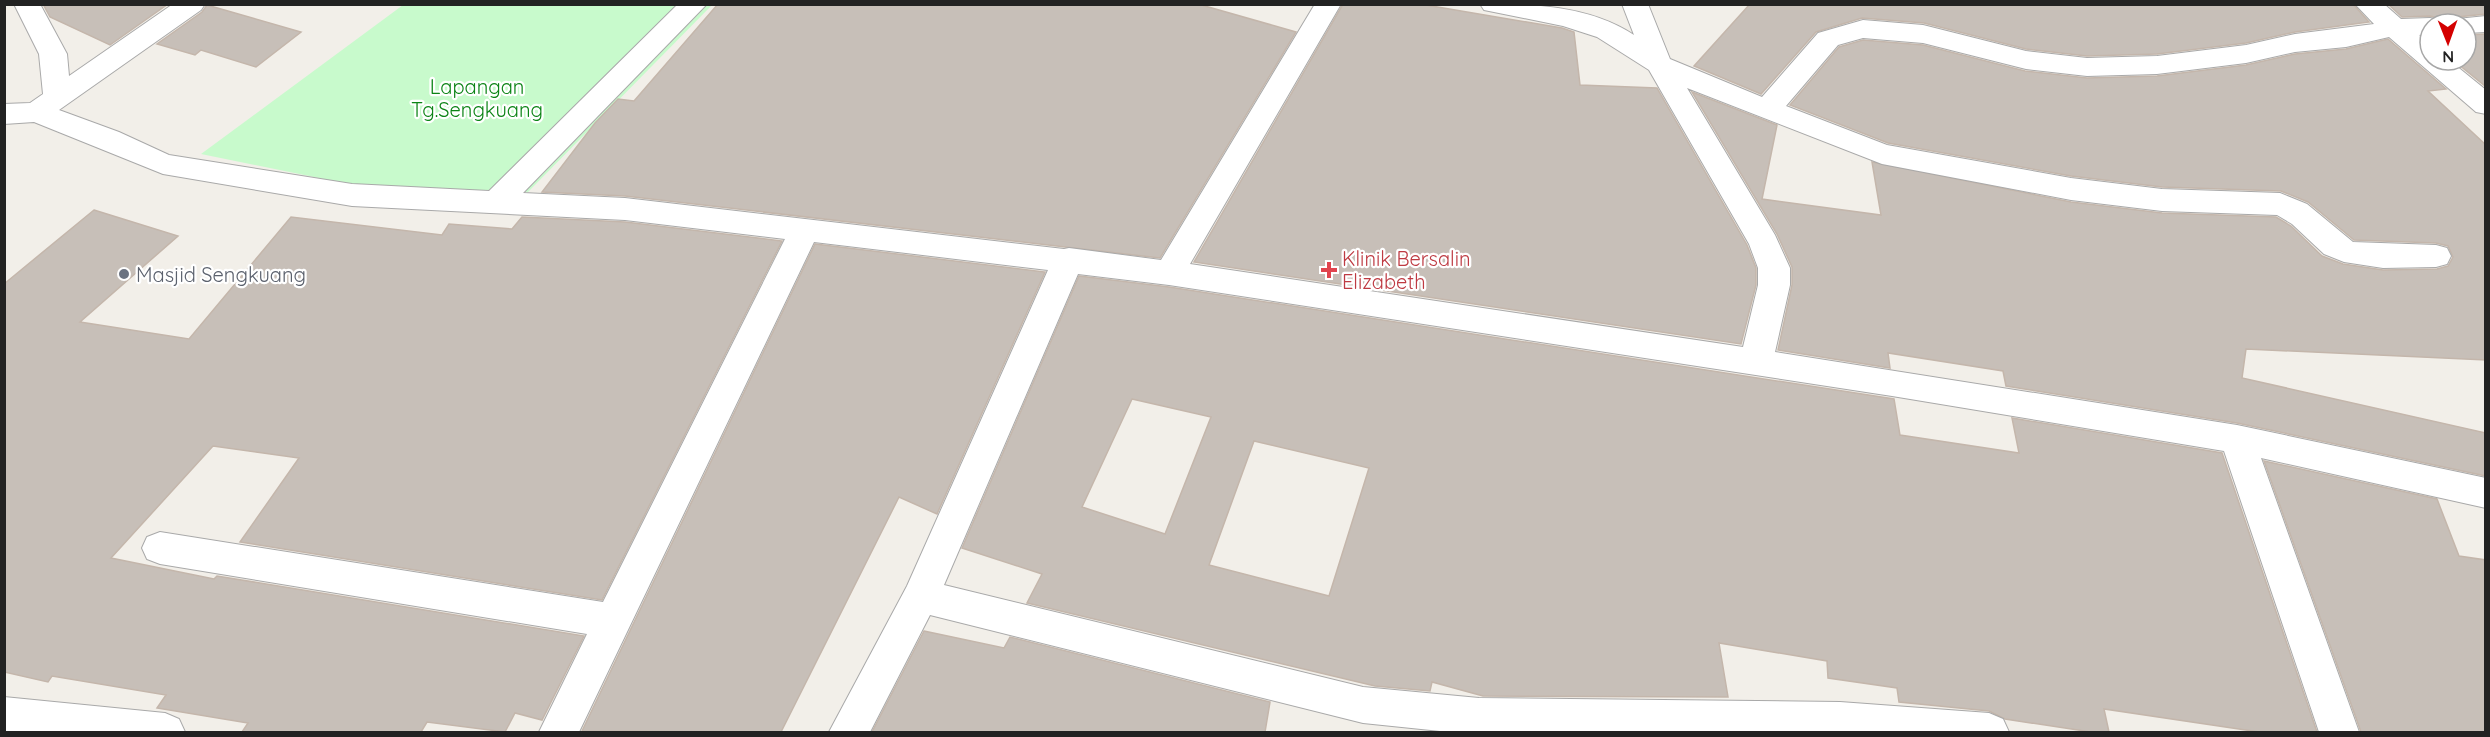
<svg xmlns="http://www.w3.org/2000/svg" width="2490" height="737" viewBox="0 0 2490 737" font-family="Quicksand,sans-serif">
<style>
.park{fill:#c8facc}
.building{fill:#c7bfb8;stroke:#c4b6ab;stroke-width:1.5;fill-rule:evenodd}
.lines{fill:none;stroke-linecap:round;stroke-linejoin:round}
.street-casing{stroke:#a9a9a9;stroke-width:2}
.street{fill:#fff;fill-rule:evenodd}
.health-dot{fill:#e0444e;stroke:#fff;stroke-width:2}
.worship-dot{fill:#6b7280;stroke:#fff;stroke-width:2}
.labels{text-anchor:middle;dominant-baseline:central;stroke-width:4.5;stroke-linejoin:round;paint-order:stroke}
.park-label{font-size:20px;fill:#0c8416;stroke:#fff}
.health-label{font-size:20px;fill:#be3a42;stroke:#fff;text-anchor:start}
.worship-label{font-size:20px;fill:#5b616d;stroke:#fff;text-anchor:start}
</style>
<rect width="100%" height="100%" fill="#f2efe9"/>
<polygon class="park" points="403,5 712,5 528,192 368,188 201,154"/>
<g class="building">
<polygon points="43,4 168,4 110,45 50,17"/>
<polygon points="718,4 1198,4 1296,32 1160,258 625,196 542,192 595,123 618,99 634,101"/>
<polygon points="1343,4 1420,4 1562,28 1574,32 1580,85 1657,88 1747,245 1756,268 1756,285 1741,344 1194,262"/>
<polygon points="1750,4 2353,4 2369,22 2295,32 2246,43 2157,54 2087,56 2026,49 1924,23 1862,18 1816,32 1761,94 1694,66"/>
<polygon points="2388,4 2486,4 2486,14 2457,17 2451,24 2444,24 2439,18 2430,16 2402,17"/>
<polygon points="207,5 301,32 256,67 201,50 195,55 157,44 202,12"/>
<polygon points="2486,34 2486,86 2485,86 2453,60 2466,60 2466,35"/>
<polygon points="2388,39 2446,89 2428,91 2486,145 2486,360 2246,349 2242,378 2486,433 2486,476 2237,423 2006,386 2003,371 1888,353 1890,368 1778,350 1792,285 1792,267 1777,234 1692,92 1777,125 1762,199 1881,215 1872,162 2071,202 2162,213 2276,217 2291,226 2322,256 2343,264 2383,270 2437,269 2448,266 2453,257 2448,246 2436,243 2354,240 2308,202 2281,191 2162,187 2071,176 1888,143 1790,105 1839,47 1863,40 1923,45 2025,71 2087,78 2157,76 2246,65 2295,54 2346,49"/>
<polygon points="94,210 178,236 80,322 189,339 291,217 442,235 449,224 512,229 522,217 625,222 782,241 602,600 240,542 299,458 213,446 111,558 214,579 217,576 584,636 542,720 515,713 505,732 427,722 421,732 242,732 248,723 157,708 166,695 52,676 48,682 4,672 4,284"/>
<polygon points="815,244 1045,272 937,514 899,497 781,732 582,731"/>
<path d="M1079 276 1169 287 1894 399 1900 435 2019 453 2012 418 2222 453 2317 732H2259L2104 709 2109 732H2091L2005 719 1989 711 1899 702 1897 688 1828 678 1827 661 1719 643 1728 697 1483 696 1432 682 1430 691 1375 686 1027 603 1042 574 962 548ZM1132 399 1211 417 1165 534 1082 507ZM1254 441 1369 468 1329 596 1209 565Z"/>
<polygon points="2264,461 2437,499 2459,556 2486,560 2486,732 2361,732"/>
<polygon points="924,631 1004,648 1010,637 1270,702 1265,732 872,732"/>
</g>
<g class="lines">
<defs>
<g id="street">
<path d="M14 4H40L67 54 69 76 173 4H205L201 10 59 110 119 132 169 155 352 184 489 191 678 4H707L523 193 625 198 1064 249 1069 248 1161 260 1315 4H1341L1190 264 1743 347 1758 285V268L1749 244 1649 70 1597 37 1563 26 1484 10 1480 4C1532 4 1588 5 1634 35L1622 4H1648L1670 59 1762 97 1818 33 1863 20 1923 25 2026 51 2087 58 2157 56 2246 45 2295 34 2374 24 2355 4H2384L2401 19 2430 18 2439 20 2442 24H2430V34L2419 35 2430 44V60H2449L2486 90V114L2476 112 2389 37 2346 47 2295 52 2246 63 2157 74 2087 76 2026 69 1923 43 1863 38 1838 45 1786 106 1887 145 2071 178 2162 189 2280 193 2307 204 2353 242 2436 245 2447 248 2451 256 2447 264 2436 267 2383 268 2344 262 2324 254 2292 224 2277 215 2162 211 2071 200 1882 164 1687 88 1775 235 1790 268V285L1775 352 2237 425 2486 478V508L2261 458 2359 732H2319L2224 451 1892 396 1169 285 1078 274 944 585 1363 687 1479 698 1840 702 1989 713 2003 719 2009 732H1450L1363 723 930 615 870 732H829L907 586 1048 270 814 242 579 732H539L587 634 160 564 147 559 142 548 147 537 160 532 603 602 785 239 625 220 352 206 163 174 34 122 4 124V104L30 103 43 94 39 54Z"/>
<polygon points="2486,16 2486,32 2466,33 2466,24 2453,24 2457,19"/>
<polygon points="4,697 165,713 179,719 185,732 4,732"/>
</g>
</defs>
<use href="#street" class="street-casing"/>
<use href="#street" class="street"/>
</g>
<path class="health-dot" d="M1326 261h6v6h6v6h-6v6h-6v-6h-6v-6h6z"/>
<circle class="worship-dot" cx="124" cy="274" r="6"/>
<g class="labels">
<g class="park-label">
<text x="477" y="86">Lapangan<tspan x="477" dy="23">Tg.Sengkuang</tspan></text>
</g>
<g class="health-label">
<text x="1342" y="258">Klinik Bersalin<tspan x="1342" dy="23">Elizabeth</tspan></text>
</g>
<g class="worship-label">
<text x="136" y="274">Masjid Sengkuang</text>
</g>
</g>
<rect width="2490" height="737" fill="none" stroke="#222222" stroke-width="12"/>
<g transform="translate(2448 42) rotate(179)"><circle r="28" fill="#ffffff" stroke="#a7a7a7" stroke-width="1.5"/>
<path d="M0-4.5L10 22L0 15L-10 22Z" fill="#d40000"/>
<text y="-9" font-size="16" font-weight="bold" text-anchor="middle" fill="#222222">N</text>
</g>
</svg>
